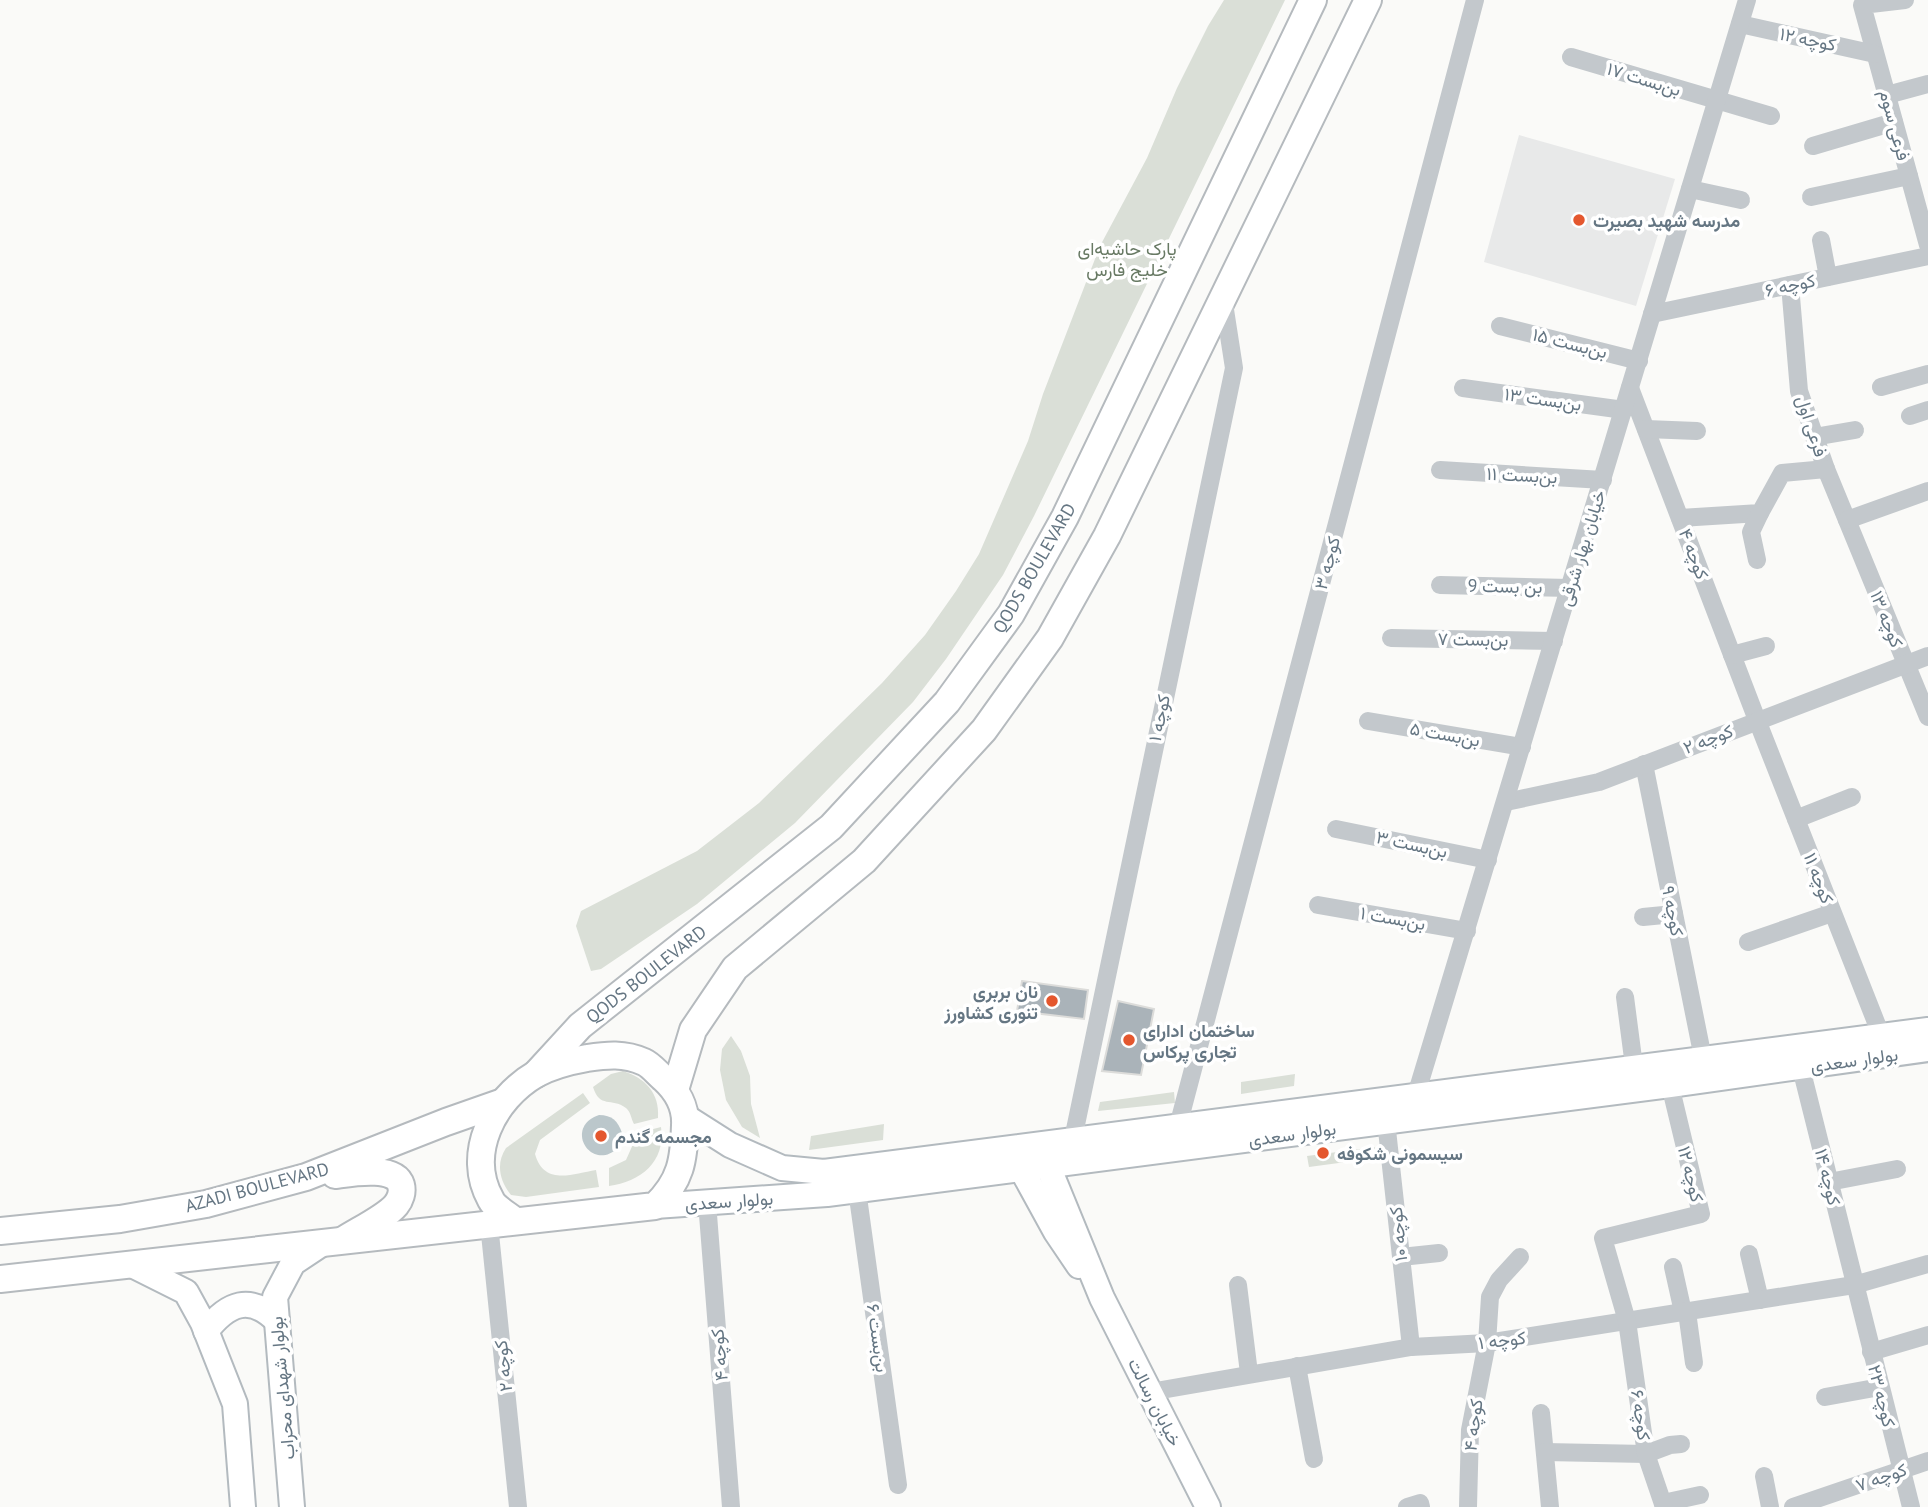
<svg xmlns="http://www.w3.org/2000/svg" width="1928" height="1507" viewBox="0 0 1928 1507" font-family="'PT Sans',Vazirmatn,sans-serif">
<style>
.built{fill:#e8e9e9}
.green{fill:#dadfd7}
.water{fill:#bbc7cb}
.building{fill:#aab3b9;stroke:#dcdcda;stroke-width:2}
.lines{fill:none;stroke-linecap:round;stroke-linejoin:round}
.secondary-casing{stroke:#b3babf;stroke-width:28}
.primary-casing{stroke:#b5babe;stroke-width:30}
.street{stroke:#c3c8cc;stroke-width:18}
.secondary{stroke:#fff;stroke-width:24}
.primary{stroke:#fff;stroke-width:26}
.poi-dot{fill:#e4572e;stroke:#fff;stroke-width:2.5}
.labels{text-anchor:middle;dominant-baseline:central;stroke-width:7;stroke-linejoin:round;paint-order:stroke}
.street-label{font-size:18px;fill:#657683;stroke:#fff}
.poi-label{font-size:18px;font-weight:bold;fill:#657683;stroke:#fff;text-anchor:start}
.park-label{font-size:18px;fill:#687a64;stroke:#fff}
</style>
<rect width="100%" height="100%" fill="#fafaf8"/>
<polygon class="built" points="1519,135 1675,179 1636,306 1484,262"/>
<g class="green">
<polygon points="1224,0 1285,0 1034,516 1003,575 946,659 913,702 795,823 697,904 601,969 591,971 576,926 581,911 697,851 759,803 882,683 925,635 956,591 979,554 1028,441 1043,394 1100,246 1147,158 1177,88 1208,26"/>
<polygon points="731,1036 741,1051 750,1076 751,1104 760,1138 742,1127 726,1100 720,1070 722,1049"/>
<path d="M623 1071C645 1078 660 1093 658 1118L634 1124C631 1119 631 1112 626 1108 611 1097 600 1109 593 1087L611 1074Z"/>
<polygon points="1295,1074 1294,1086 1241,1094 1241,1082"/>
<polygon points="1174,1092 1175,1103 1098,1111 1100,1102"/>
<path d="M583 1093 590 1103 540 1140 535 1154C544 1186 572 1174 596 1170L599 1187 526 1197 511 1195C499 1180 496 1163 506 1148Z"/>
<polygon points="884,1124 883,1140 809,1150 811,1136"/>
<path d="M661 1127C666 1162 640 1182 609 1186V1168L626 1160 638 1133Z"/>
<polygon points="1375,1147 1376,1158 1309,1167 1307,1156"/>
</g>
<path class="water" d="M599 1115C612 1115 618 1121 622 1133L618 1148C591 1173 563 1127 599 1115Z"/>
<g class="building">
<polygon points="1022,981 1088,990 1084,1019 1017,1011"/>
<polygon points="1118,1001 1154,1009 1141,1075 1102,1071"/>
</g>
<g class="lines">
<defs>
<g id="secondary">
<polyline points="686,1117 730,1145 782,1168 824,1172 1928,1030"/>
<polyline points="1048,1166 1102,1298 1208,1507"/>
<polyline points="1022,1170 1056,1232 1079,1266"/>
<polyline points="655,1206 827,1194 1670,1085 1928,1049"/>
<polyline points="132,1265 186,1292 203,1323 235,1404 243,1507"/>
<path d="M206 1331C228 1303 250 1294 277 1321"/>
<polyline points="292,1507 275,1297 293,1263 320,1245"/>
</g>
<g id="primary">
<polyline points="536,1074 580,1026 831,827 947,702 1011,614 1065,517 1313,0"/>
<polyline points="675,1090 693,1030 735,968 864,861 984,730 1050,638 1107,536 1368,0"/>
<path d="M335 1175C351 1173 395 1165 401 1185 403 1192 400 1200 396 1205 386 1217 359 1230 345 1239"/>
<polyline points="0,1231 120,1219 206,1204 306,1177 446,1122 503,1102"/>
<path d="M0 1279 655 1206C681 1181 684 1160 685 1125 686 1107 677 1091 664 1079 658 1074 651 1065 644 1062 624 1053 607 1055 587 1058 570 1061 551 1066 536 1074 493 1099 465 1154 491 1200 495 1208 508 1215 515 1221"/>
</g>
</defs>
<use href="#secondary" class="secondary-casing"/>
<use href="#primary" class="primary-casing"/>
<g class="street">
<polyline points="1905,0 1862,5 1928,245"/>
<polyline points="1740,24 1875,54"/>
<polyline points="1571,57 1771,116"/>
<polyline points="1887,95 1928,84"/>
<polyline points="1813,146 1894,122"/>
<polyline points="1690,189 1741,200"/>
<polyline points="1811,197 1909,176"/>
<polyline points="1821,240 1828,277"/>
<polyline points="1790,285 1799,391 1826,469 1928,717"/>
<polyline points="1652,314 1928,256"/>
<polyline points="1500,326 1639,361"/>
<polyline points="1881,387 1928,374"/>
<polyline points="1463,388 1624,410"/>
<polyline points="1630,388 1757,720 1881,1035"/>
<polyline points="1910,416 1928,410"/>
<polyline points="1646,429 1697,431"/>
<polyline points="1814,437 1855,430"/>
<polyline points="1440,470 1603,480"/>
<polyline points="1680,518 1760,513 1782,473 1826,469"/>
<polyline points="1847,520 1928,491"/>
<polyline points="1757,560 1751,532 1760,513"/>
<polyline points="1440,585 1570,588"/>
<polyline points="1391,638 1554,641"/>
<polyline points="1732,655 1766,646"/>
<polyline points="1368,721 1522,747"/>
<polyline points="1644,764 1703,1058"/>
<polyline points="1506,802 1599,782 1928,656"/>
<polyline points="1796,819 1852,797"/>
<polyline points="1336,829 1488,860"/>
<polyline points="1318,905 1467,931"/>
<polyline points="1643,917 1674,914"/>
<polyline points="1748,942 1832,913"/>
<polyline points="1625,997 1634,1066"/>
<polyline points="1801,1068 1911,1507"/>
<polyline points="1416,1095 1747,0"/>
<polyline points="1386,1121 1411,1347"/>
<polyline points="1178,1126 1475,0"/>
<polyline points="1073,1139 1234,368 1223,297"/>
<polyline points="1829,1182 1897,1169"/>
<polyline points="857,1190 898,1485"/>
<polyline points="707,1202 731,1507"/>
<polyline points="489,1224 518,1507"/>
<polyline points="1749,1254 1760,1300"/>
<polyline points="1401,1257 1439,1253"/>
<polyline points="1673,1267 1683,1312"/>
<polyline points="1238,1285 1249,1373"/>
<polyline points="1687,1312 1694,1363"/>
<polyline points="1871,1352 1928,1335"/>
<polyline points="1297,1366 1314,1459"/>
<polyline points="1150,1392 1411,1347 1487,1343 1854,1285 1928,1264"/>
<polyline points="1825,1397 1880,1387"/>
<polyline points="1541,1413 1550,1507"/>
<polyline points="1545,1452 1646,1454 1670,1445 1681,1444"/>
<polyline points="1764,1476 1770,1507"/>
<polyline points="1663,1503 1700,1495"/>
<polyline points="1407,1507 1420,1503 1421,1507"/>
<polyline points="1468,1507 1470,1430 1487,1343 1490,1297 1499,1280 1520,1257"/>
<polyline points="1664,1507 1646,1454 1627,1321 1603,1238 1701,1214 1670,1085"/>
<polyline points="1793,1507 1928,1461"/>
</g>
<use href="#secondary" class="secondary"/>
<use href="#primary" class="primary"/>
</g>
<g class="poi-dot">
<circle cx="1579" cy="220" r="7"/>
<circle cx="1052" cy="1001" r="7"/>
<circle cx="1129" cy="1040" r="7"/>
<circle cx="601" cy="1136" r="7"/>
<circle cx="1323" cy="1153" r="7"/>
</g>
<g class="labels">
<g class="street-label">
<text transform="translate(1808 39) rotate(12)">کوچه ۱۲</text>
<text transform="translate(1644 79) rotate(17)">بن‌بست ۱۷</text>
<text transform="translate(1895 125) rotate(75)">فرعی سوم</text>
<text transform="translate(1790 285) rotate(-12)">کوچه ۶</text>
<text transform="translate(1570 343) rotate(14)">بن‌بست ۱۵</text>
<text transform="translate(1543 399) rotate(8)">بن‌بست ۱۳</text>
<text transform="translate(1812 426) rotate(72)">فرعی اول</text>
<text transform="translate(1522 475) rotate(3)">بن‌بست ۱۱</text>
<text transform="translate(1582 548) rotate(-73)">خیابان بهار شرقی</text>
<text transform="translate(1694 554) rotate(69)">کوچه ۴</text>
<text transform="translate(1327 563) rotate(-75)">کوچه ۳</text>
<text transform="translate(1034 568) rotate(-60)">QODS BOULEVARD</text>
<text transform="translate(1505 586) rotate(1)">بن بست 9</text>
<text transform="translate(1887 619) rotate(68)">کوچه ۱۳</text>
<text transform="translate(1473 639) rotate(1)">بن‌بست ۷</text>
<text transform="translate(1159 718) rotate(-78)">کوچه ۱</text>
<text transform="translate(1445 734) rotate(10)">بن‌بست ۵</text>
<text transform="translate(1708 739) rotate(-21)">کوچه ۲</text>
<text transform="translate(1412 844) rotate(12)">بن‌بست ۳</text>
<text transform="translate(1819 878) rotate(69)">کوچه ۱۱</text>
<text transform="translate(1673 911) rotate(79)">کوچه ۹</text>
<text transform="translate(1393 918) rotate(10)">بن‌بست ۱</text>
<text transform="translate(646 974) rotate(-38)">QODS BOULEVARD</text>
<text transform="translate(1854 1060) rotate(-8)">بولوار سعدی</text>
<text transform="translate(1292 1134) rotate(-8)">بولوار سعدی</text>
<text transform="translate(1691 1174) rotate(76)">کوچه ۱۲</text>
<text transform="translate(1828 1177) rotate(76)">کوچه ۱۴</text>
<text transform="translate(257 1187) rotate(-15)">AZADI BOULEVARD</text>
<text transform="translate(729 1201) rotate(-4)">بولوار سعدی</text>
<text transform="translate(1398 1234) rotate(-96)">کوچه ۱۰</text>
<text transform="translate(878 1338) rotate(82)">بن‌بست ۶</text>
<text transform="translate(1502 1340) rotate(-7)">کوچه ۱</text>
<text transform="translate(719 1355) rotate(-95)">کوچه ۴</text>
<text transform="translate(503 1366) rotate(-96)">کوچه ۲</text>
<text transform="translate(282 1388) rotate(-95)">بولوار شهدای محراب</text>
<text transform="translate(1882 1396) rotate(76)">کوچه ۲۳</text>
<text transform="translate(1155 1402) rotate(63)">خیابان رسالت</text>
<text transform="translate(1641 1415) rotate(82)">کوچه ۶</text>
<text transform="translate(1473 1425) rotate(-83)">کوچه ۴</text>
<text transform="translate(1881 1477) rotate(-19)">کوچه ۷</text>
</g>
<g class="poi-label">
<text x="1593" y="220">مدرسه شهید بصیرت</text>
<text x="1038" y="991" text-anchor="end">نان بربری<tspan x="1038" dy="21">تنوری کشاورز</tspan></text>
<text x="1143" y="1030">ساختمان ادارای<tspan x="1143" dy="21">تجاری پرکاس</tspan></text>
<text x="615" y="1136">مجسمه گندم</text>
<text x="1337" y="1153">سیسمونی شکوفه</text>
</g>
<g class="park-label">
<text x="1127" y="248">پارک حاشیه‌ای<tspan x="1127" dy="21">خلیج فارس</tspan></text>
</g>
</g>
</svg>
